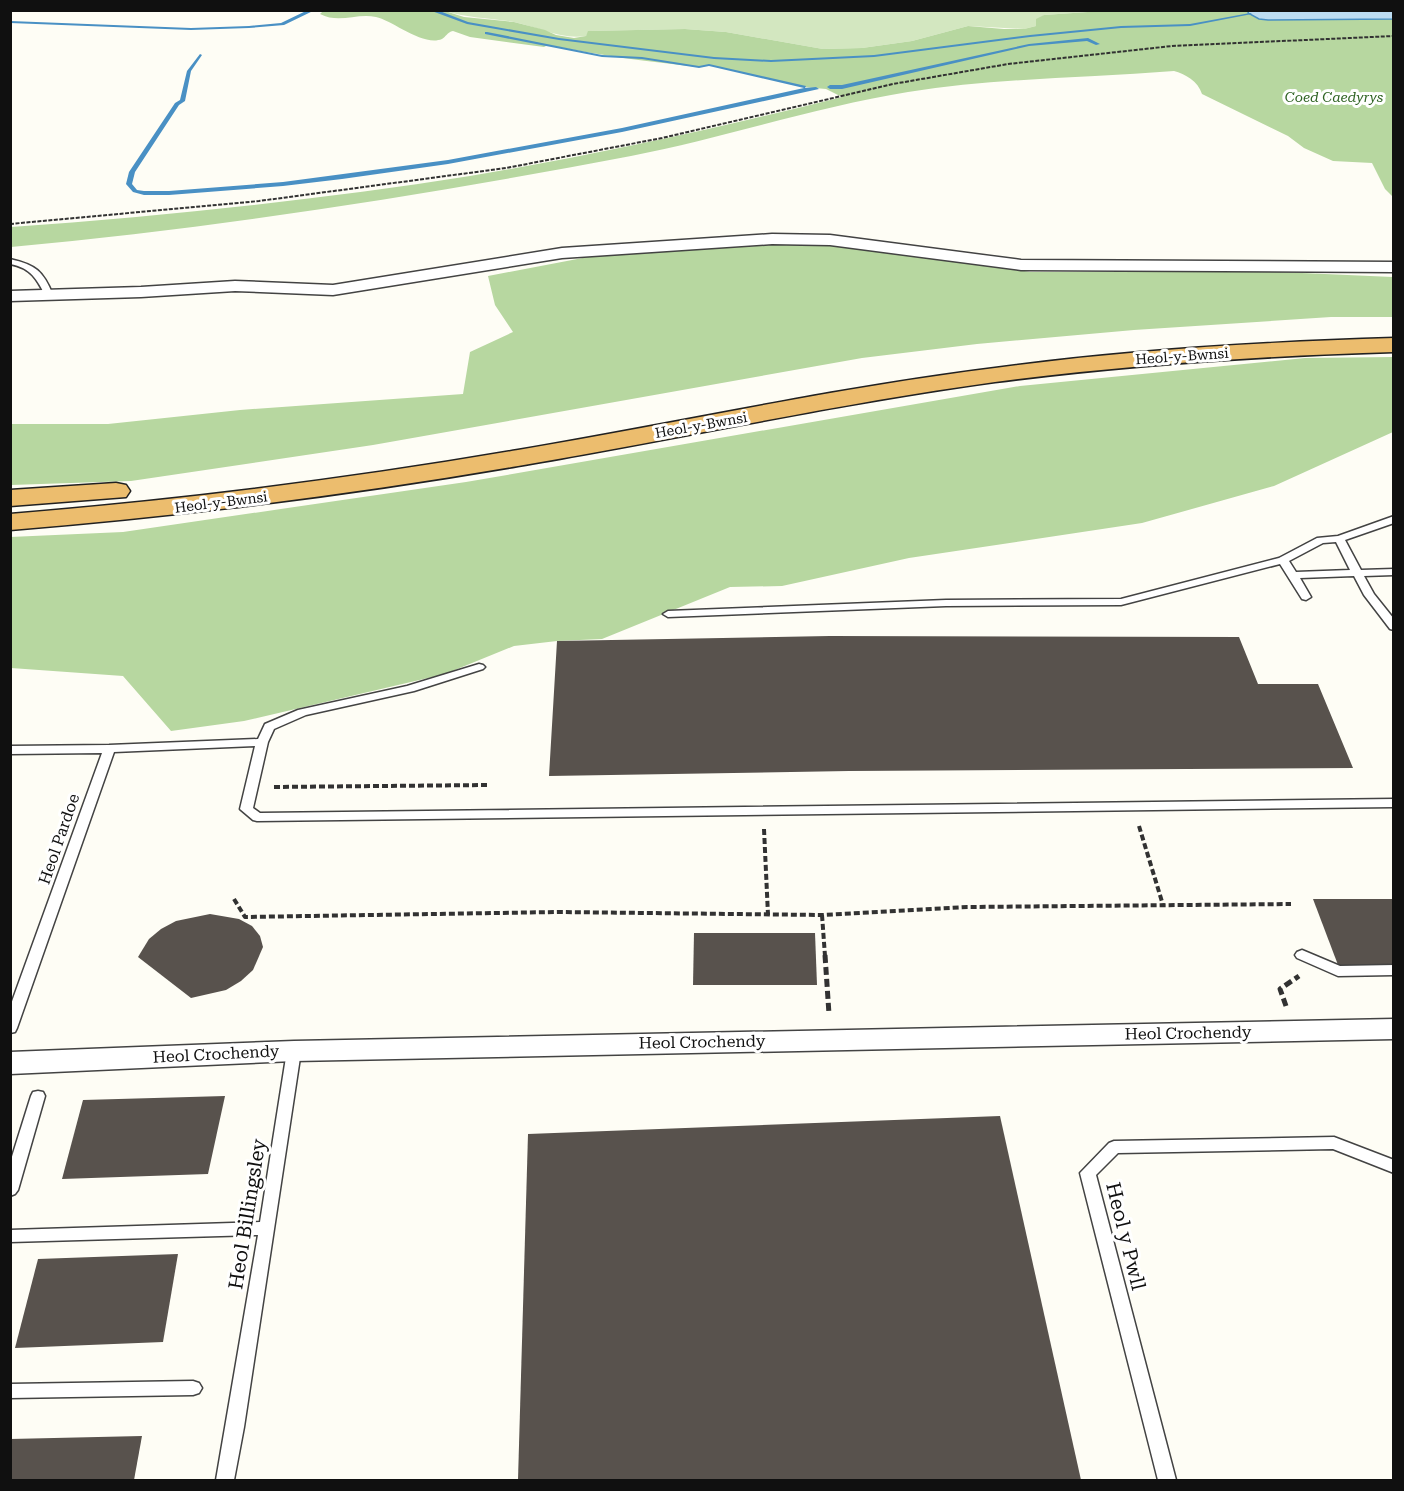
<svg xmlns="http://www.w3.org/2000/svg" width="1404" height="1491" viewBox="0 0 1404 1491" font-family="'Roboto Serif',serif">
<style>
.green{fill:#d3e7c0}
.forest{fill:#b7d7a0}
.water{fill:#bdddf2;stroke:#4990c4;stroke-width:1.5}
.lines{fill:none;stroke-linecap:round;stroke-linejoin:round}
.stream{fill:#4990c4;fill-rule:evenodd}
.building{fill:#58524d}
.service-casing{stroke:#434343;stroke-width:3}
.minor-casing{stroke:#434343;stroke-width:3}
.trunk-casing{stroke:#212121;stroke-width:3}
.path-far2{stroke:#323232;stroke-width:2;stroke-dasharray:4 1.5;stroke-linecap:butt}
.path-far1{stroke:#323232;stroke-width:4;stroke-dasharray:6 3;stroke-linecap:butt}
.path{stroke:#323232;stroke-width:5;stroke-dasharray:8 4;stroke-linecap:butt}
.service{fill:#fff;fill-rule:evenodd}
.minor{fill:#fff;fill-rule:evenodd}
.trunk{fill:#ecbd6e;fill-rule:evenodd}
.labels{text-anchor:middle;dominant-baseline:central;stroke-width:6;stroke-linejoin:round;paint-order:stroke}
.far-park-label{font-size:14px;font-style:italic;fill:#306424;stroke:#fff}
.far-street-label{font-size:14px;fill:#101010;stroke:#fff}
.street-label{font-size:16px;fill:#101010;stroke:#fff}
.near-street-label{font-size:20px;fill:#101010;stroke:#fff}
</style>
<rect width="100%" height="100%" fill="#fefdf5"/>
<path class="green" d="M445 11H1102L1044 15 1036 26 1024 29 968 26 912 41 862 48 823 49 726 32 685 29 589 31 586 36C561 40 539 27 514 22 490 18 468 18 445 11Z"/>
<g class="forest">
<path d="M323 11H445L464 17 514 22 545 30 556 35 574 38 586 36 588 31 685 29 726 32 823 49 862 48 912 41 968 26 1004 29H1024L1036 26V19L1044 15 1102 11H1393V197L1385 189 1372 163 1333 161 1304 148 1288 136 1202 94C1198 81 1185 74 1174 71 1085 78 996 78 908 92 815 107 724 138 631 156 426 195 219 228 11 247V227C164 216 318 200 470 176 595 155 719 128 842 97L826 89 803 87 709 65 699 67C649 62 598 55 548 45L544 47 470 37 453 31C447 32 446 37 442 39 423 47 392 20 376 17 356 13 339 24 320 14Z"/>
<polygon points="771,245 822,245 942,257 1030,272 1279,272 1393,277 1393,317 1331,317 1134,330 977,344 862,358 373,445 131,481 11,485 10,424 108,424 240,410 463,394 470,352 513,332 495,305 488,276 593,256"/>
<polygon points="1393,357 1393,432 1274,486 1142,523 909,558 782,586 730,587 602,639 557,641 514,646 445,674 244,721 171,731 123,676 11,668 10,537 123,532 466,482 1020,386 1305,358"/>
</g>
<polygon class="water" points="1249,11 1393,11 1393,19 1268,20 1259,19 1248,13"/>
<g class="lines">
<g class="stream">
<polygon points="308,10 315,10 284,25 249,28 191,30 10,23 10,21 191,28 249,26 281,23"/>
<polygon points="429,10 437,10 468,22 559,38 714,57 771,60 874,55 1030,35 1121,26 1190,24 1250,13 1252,14 1190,26 1121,28 1030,37 874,57 771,62 714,59 559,40 467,24"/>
<polygon points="487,32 602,55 642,57 699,66 709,64 806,86 805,88 816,87 819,89 622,132 448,164 342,179 283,186 169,195 144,195 133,192 126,184 129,172 175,103 180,100 187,71 200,54 202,55 191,71 185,101 179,105 135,172 132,184 137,190 144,191 169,191 283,182 448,160 622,128 804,88 709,66 699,68 642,59 602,57 485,34 485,32"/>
<polygon points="1088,38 1100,44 1096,45 1087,41 1029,46 842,89 830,89 827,87 830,85 842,85 1029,44"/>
</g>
</g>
<g class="building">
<polygon points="830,636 1239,637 1258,684 1318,684 1353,768 849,771 549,776 557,641"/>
<polygon points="1313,899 1394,899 1394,965 1338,965"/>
<polygon points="210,914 239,919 252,926 260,936 263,947 253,970 241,981 226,990 191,998 138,957 149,939 161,929 176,921"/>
<polygon points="694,933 815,933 817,985 693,985"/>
<polygon points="225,1096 208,1174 62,1179 83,1100"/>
<polygon points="1000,1116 1081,1480 518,1480 528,1134"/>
<polygon points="178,1254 163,1342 15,1348 38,1259"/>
<polygon points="142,1436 134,1480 10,1480 10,1439"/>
</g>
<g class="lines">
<defs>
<g id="service">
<path d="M10 259C36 265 43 271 53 295L52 297H46C37 279 31 268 10 264Z"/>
<path d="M1394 516V523L1345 540 1361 570 1394 569V575L1364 576 1374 594 1394 619V630L1390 629 1364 595 1354 576 1300 578 1311 597 1306 600 1302 599 1280 564 1121 605 946 606 668 617 663 614 668 611 946 600 1121 599 1279 558 1317 538 1338 536ZM1336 542 1350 570 1296 572 1289 561 1323 543Z"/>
<polygon points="479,664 483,665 485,667 483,669 414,691 306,715 274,729 268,742 253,808 260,813 1394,799 1394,807 257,821 253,820 240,809 255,746 114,752 17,1028 15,1032 10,1033 10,1007 102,753 10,754 10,746 109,745 258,739 265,724 298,710 407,686"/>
<polygon points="1302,950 1340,966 1394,965 1394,975 1338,976 1297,958 1295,955 1297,952"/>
<polygon points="294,1046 299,1047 301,1051 244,1427 234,1480 216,1480 258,1235 10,1242 10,1230 260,1222 287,1051 289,1047"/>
<polygon points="38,1091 43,1092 45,1096 18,1190 15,1194 10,1196 10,1163 31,1096 33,1092"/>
<polygon points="1334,1137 1394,1160 1394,1173 1333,1149 1118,1153 1096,1175 1176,1480 1158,1480 1080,1173 1109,1143 1114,1141"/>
<polygon points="193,1381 199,1383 202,1388 199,1393 193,1395 10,1398 10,1384"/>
</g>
<g id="minor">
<polygon points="772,234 830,235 1021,260 1394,262 1394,272 1021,270 830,245 772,244 562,258 333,295 235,291 141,297 10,301 10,291 141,287 235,281 333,285 562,248"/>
<polygon points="1394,1019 1394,1039 294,1061 10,1074 10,1052 294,1041"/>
</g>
<g id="trunk">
<path d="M1394 338V352C1260 356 1127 365 995 382 835 404 677 439 518 466 350 495 181 516 10 530V514C181 500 350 479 518 450 677 423 835 388 995 368 1127 350 1260 342 1394 338Z"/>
<polygon points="116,483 126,485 130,491 126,497 10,506 10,490"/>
</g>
</defs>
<use href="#service" class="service-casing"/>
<use href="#minor" class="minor-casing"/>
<use href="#trunk" class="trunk-casing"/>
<polyline class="path-far2" points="10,224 259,201 506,168 662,138 893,84 1008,64 1172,46 1394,36"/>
<g class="path-far1">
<polyline points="274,787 487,785"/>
<polyline points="1139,826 1163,905"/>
<polyline points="764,829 768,915"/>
<polyline points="234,899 245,917 558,912 822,915 967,907 1291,904"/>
<polyline points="822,915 825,956"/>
</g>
<g class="path">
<polyline points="825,955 829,1014"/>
<polyline points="1286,1006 1280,989 1299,976"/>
</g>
<use href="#service" class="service"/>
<use href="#minor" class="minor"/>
<use href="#trunk" class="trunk"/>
</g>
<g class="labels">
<g class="far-park-label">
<text x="1334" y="97">Coed Caedyrys</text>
</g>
<g class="far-street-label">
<text transform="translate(1182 356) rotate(-4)">Heol-y-Bwnsi</text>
<text transform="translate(701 425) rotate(-10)">Heol-y-Bwnsi</text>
<text transform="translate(221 502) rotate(-7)">Heol-y-Bwnsi</text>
</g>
<g class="street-label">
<text transform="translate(59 839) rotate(-71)">Heol Pardoe</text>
<text transform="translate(1188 1033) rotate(-1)">Heol Crochendy</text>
<text transform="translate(702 1042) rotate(-1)">Heol Crochendy</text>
<text transform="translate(216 1054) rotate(-3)">Heol Crochendy</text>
</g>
<g class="near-street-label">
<text transform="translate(247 1214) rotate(-81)">Heol Billingsley</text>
<text transform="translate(1126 1236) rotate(76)">Heol y Pwll</text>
</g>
</g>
<rect width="1404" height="1491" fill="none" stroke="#101010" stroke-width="24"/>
</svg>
